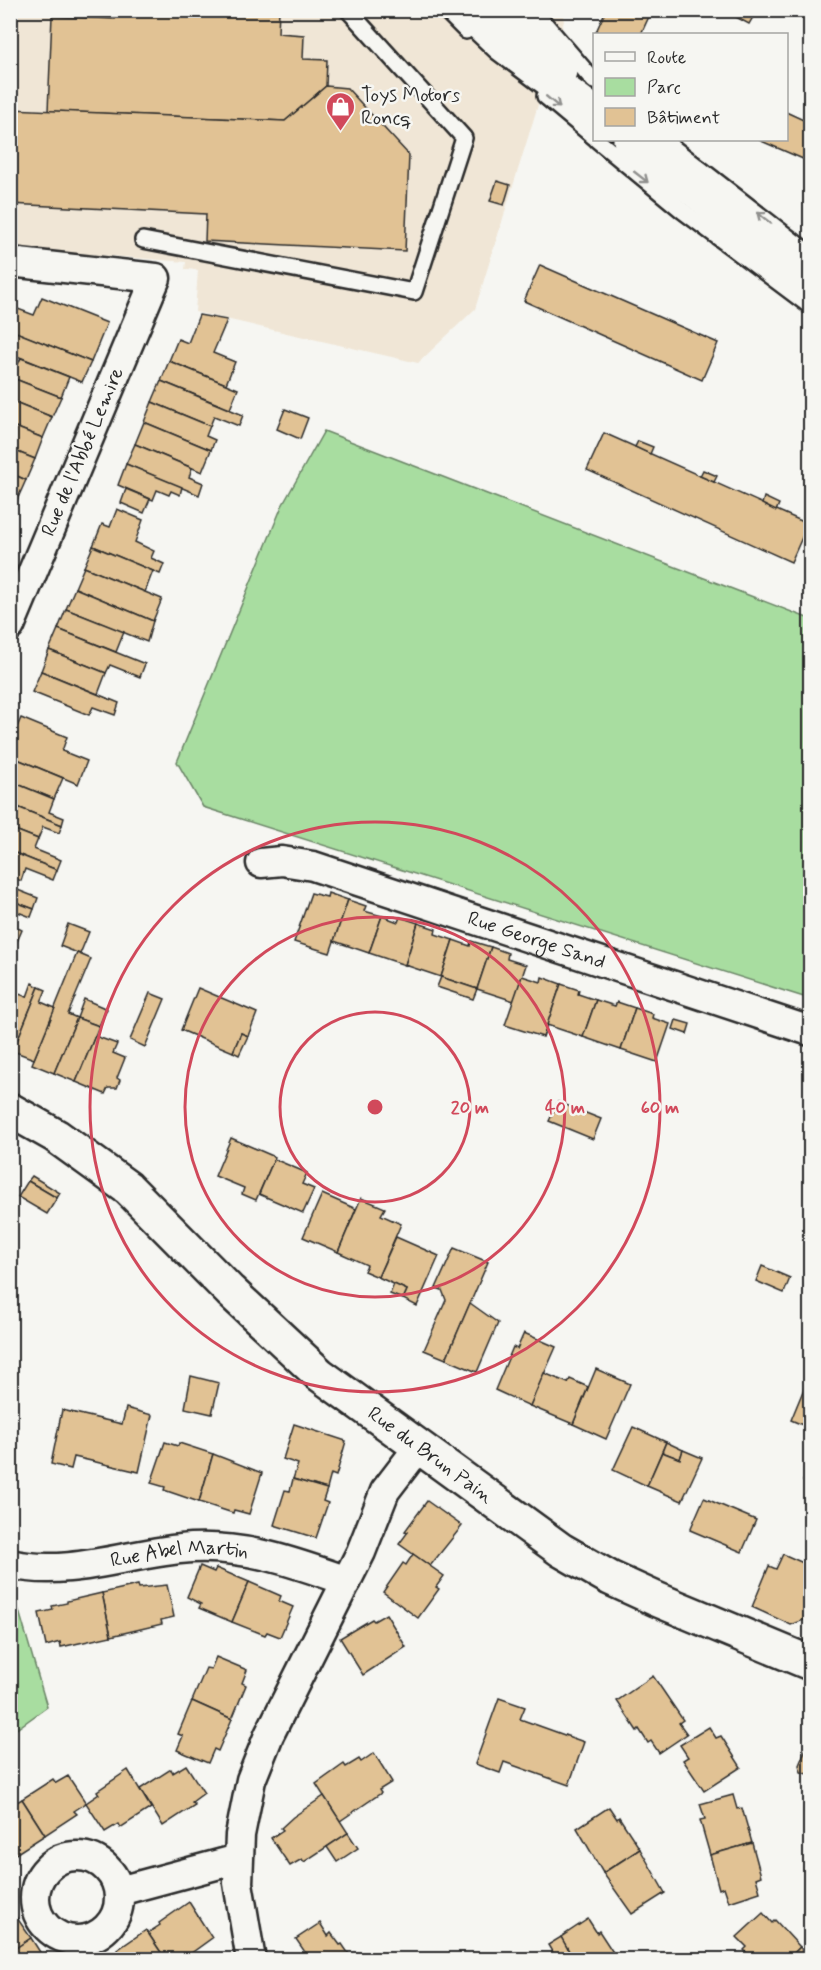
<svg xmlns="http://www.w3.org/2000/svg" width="821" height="1970" viewBox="0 0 821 1970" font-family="Mynerve,sans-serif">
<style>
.built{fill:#f0e6d6}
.green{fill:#a8dda0;stroke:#6a8466;stroke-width:1.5}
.building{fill:#e1c294;stroke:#2b2b2b;stroke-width:1.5}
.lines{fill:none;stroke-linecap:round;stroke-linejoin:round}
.service-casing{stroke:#2b2b2b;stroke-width:20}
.minor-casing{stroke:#2b2b2b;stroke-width:33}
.secondary-casing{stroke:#2b2b2b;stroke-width:38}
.service{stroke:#f6f6f2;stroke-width:15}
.minor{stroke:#f6f6f2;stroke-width:28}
.secondary{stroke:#f6f6f2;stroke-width:33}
.oneway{stroke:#90908e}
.ring{fill:none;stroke:#d1495b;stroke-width:3}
.labels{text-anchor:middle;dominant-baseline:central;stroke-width:5;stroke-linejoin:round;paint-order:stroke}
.poi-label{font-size:20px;fill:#2b2b2b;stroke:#f6f6f2;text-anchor:start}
.street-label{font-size:20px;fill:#2b2b2b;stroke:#f6f6f2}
.centre{fill:#d1495b;stroke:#f6f6f2;stroke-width:3}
.ring-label{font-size:18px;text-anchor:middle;font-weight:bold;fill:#d1495b;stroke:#f6f6f2;stroke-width:5;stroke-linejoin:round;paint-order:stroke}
</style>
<rect width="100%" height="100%" fill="#f6f6f2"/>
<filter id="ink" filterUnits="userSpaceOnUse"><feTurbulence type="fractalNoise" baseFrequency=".0167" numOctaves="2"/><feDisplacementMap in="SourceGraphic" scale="12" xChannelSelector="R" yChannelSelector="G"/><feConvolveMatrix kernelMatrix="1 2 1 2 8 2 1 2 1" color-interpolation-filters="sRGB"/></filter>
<g filter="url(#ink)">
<polygon class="built" points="562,10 564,21 475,309 418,363 195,312 198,270 185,269 186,262 11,248 10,11"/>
<g class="green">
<polygon points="324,431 810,619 810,999 203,807 177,762 282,506"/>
<polygon points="11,1596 15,1597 47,1707 11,1733"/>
</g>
<g class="building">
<polygon points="116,10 279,10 278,33 304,35 303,59 327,60 326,86 285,121 48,111 52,16 115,19"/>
<polygon points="606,10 652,10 641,34 595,34"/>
<polygon points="734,10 757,10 749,24 732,15"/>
<polygon points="326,86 347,88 409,155 405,251 205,241 206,214 10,204 11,109 285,121"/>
<polygon points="786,112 810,123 810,162 759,140 786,140"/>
<polygon points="497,181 510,185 504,205 490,201"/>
<polygon points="540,265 718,343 702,380 524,301"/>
<polygon points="42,297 107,323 91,362 10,330 10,306 34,315"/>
<polygon points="199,315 227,320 213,353 235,362 226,384 169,361 178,339 188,343"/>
<polygon points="11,330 91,362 82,382 12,354 16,345 10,343"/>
<polygon points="21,358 69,377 61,397 10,377 10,360 18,364"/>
<polygon points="169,361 238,389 230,409 161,381"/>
<polygon points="10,377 61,397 52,417 10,400"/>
<polygon points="161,381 243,415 239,426 214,416 210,426 152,402"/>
<polygon points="10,400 52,417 43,438 10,425"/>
<polygon points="152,402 210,426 206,436 215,440 211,450 144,422"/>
<polygon points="285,409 308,418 300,439 277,429"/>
<polygon points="144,422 211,450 202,472 135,444"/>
<polygon points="10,425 43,438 35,459 10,449"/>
<polygon points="604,433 808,524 791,562 587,470"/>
<polygon points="638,441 653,447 650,454 635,447"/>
<polygon points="135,444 192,468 189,477 203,483 199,495 126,464"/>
<polygon points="10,449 35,459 26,480 10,473"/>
<polygon points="126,464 182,487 180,495 171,491 169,495 157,490 153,500 118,485"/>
<polygon points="703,470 717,476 714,482 700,476"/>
<polygon points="10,473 26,480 17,500 10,497"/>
<polygon points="126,489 150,499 144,513 121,503"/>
<polygon points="10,497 17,500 10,517"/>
<polygon points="764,497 779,504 776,511 762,504"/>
<polygon points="117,509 143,520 135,542 154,551 151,558 164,564 160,574 93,546 102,524 110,527"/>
<polygon points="93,546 153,571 145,592 84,567"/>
<polygon points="84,567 162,599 153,621 75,588"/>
<polygon points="75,588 153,621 147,642 66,609"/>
<polygon points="66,609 124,632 116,652 58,629"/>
<polygon points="58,629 145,664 140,677 110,665 106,673 49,650"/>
<polygon points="49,650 106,673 98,694 41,671"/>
<polygon points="41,671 119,703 115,715 93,707 89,715 32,692"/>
<polygon points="21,718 67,737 62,751 87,761 78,784 10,756 10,743"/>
<polygon points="10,756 63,778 54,799 10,781"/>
<polygon points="10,781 54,799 49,812 64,818 62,825 10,804"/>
<polygon points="10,804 62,825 59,833 43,827 38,839 10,828"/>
<polygon points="10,828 38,839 34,849 61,860 57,870 10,851"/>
<polygon points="10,851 57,870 53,880 25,869 21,881 10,876"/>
<polygon points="10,887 38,898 34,909 10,900"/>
<polygon points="311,893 327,897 328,893 348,900 330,953 294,942"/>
<polygon points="10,900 34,909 31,917 10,909"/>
<polygon points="348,900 366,906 364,911 382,916 369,953 334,941"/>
<polygon points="382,916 398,922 400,917 418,923 405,965 369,953"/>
<polygon points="418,923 436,929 435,934 453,940 441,977 405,965"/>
<polygon points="68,924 89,932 80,954 60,946"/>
<polygon points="16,927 22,930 10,958 10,941"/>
<polygon points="453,940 470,946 471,941 491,947 477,989 441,977"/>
<polygon points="491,947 508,953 507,959 526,965 514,1001 477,989"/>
<polygon points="77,953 91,959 68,1014 77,1018 54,1073 32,1064"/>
<polygon points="522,976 541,982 542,977 561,984 543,1037 505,1025"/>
<polygon points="441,977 477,989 473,999 437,987"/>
<polygon points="10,981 18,984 10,1001"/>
<polygon points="32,983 39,987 13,1051 10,1050 10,1001 14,992 27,997"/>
<polygon points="561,984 579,990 578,994 596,1000 583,1037 547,1025"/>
<polygon points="39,987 46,990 41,1002 55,1008 34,1059 13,1051"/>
<polygon points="198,988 257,1013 248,1036 241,1033 233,1052 181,1030"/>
<polygon points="150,993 165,999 145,1047 130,1040"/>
<polygon points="84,999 107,1009 99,1026 77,1018"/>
<polygon points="596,1000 615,1006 617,1002 635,1008 621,1050 583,1037"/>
<polygon points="635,1008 653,1014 652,1018 670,1024 657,1062 621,1050"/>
<polygon points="77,1018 99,1026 76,1082 54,1073"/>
<polygon points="676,1020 690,1024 687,1034 673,1029"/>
<polygon points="241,1033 248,1036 239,1055 233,1052"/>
<polygon points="95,1036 117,1044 113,1053 125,1058 117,1078 120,1080 117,1088 108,1088 105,1094 76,1082"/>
<polygon points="558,1102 601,1119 593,1139 549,1121"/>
<polygon points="231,1138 275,1157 256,1200 242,1194 244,1188 215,1176"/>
<polygon points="274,1159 307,1173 302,1184 314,1189 303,1213 259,1194"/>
<polygon points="32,1176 60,1193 57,1198 28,1181"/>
<polygon points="28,1181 57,1198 47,1214 18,1197"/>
<polygon points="322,1194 356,1209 338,1252 303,1237"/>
<polygon points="361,1198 385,1208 381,1215 401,1224 378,1277 364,1271 367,1265 338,1252"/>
<polygon points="396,1237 439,1256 417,1306 403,1299 407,1290 378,1277"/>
<polygon points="454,1248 488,1262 446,1359 424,1350 446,1300 442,1290 436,1288"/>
<polygon points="762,1266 790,1278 784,1293 756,1281"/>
<polygon points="394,1284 407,1290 403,1299 390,1294"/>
<polygon points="470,1303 498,1323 477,1372 446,1359"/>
<polygon points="524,1333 556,1347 530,1406 495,1390 513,1347 517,1349"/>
<polygon points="596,1369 630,1384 606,1439 573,1424"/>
<polygon points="544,1373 568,1383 570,1379 588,1387 573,1424 530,1406"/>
<polygon points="810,1374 810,1428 791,1420"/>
<polygon points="191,1376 219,1383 212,1414 185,1408"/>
<polygon points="126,1408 152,1415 139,1472 74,1457 71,1469 51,1464 62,1410 122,1424"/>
<polygon points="294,1424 346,1441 336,1476 331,1474 327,1489 293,1479 298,1464 283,1459"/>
<polygon points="633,1427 666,1442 647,1486 613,1470"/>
<polygon points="165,1442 178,1446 179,1443 213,1454 199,1502 164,1490 165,1487 151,1483"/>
<polygon points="666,1442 683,1450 680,1459 662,1452"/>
<polygon points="683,1450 702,1458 682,1501 647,1486 662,1452 680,1459"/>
<polygon points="213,1454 262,1473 249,1514 234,1510 233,1513 199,1502"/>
<polygon points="810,1463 810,1484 803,1481"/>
<polygon points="293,1479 327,1489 323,1501 328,1503 316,1538 274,1525 285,1490 290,1491"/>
<polygon points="704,1498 756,1520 742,1552 690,1530"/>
<polygon points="427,1501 462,1526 430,1566 399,1544 408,1532 405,1531"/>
<polygon points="810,1522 810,1544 803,1540"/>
<polygon points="413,1554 444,1576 436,1587 439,1589 418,1618 383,1592 403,1563 406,1565"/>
<polygon points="783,1554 810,1566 810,1606 804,1620 791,1625 752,1607 769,1566 776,1569"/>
<polygon points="200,1566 214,1572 216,1568 249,1582 232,1622 199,1608 201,1604 187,1597"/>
<polygon points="249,1582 281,1596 279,1601 293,1607 280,1637 267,1632 265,1635 232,1622"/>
<polygon points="138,1585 139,1588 167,1585 174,1617 161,1620 162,1624 111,1636 102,1593"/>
<polygon points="102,1593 111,1636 61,1647 60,1642 46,1646 39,1613 53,1610 52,1606 67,1603 67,1601"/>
<polygon points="386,1614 406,1647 363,1675 340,1638 372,1619 374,1621"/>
<polygon points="216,1657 247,1670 242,1683 246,1685 232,1719 192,1701 206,1668 211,1669"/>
<polygon points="653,1676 683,1720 679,1723 687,1734 659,1753 651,1741 648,1743 639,1729 637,1731 617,1701"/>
<polygon points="499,1698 525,1707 520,1719 584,1742 569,1785 504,1762 500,1773 475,1764"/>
<polygon points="192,1701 232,1719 218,1751 214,1749 208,1763 177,1750 183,1736 178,1734"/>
<polygon points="709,1727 716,1738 721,1736 741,1767 704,1791 683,1760 688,1757 680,1745"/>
<polygon points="810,1739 810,1775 801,1772 799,1765"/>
<polygon points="374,1753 392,1782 379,1790 381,1793 340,1821 316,1784 344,1764 346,1767 359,1759 361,1762"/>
<polygon points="186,1765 204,1793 192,1802 195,1805 163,1826 140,1789 171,1769 173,1773"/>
<polygon points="128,1770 151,1808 120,1828 118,1824 105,1832 86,1803 99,1794 97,1791"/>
<polygon points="68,1776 86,1803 74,1811 77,1814 45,1835 22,1799 53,1779 56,1783"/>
<polygon points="733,1795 737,1809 742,1808 752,1843 710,1855 700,1820 705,1819 700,1804"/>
<polygon points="324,1796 348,1833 304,1862 302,1859 290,1866 271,1838 283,1830 281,1828 293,1817"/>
<polygon points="22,1799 45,1835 14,1855 10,1852 10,1806"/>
<polygon points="609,1807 617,1819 619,1817 640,1849 603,1873 577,1828"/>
<polygon points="348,1833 358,1848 337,1862 327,1847"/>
<polygon points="752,1843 761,1876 756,1878 760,1892 729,1902 724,1887 719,1889 710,1855"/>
<polygon points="640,1849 665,1893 632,1914 603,1873"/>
<polygon points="189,1902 212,1938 183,1959 181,1957 166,1960 148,1933 160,1925 159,1923"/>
<polygon points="10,1908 31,1938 10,1952"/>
<polygon points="763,1913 772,1923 775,1920 800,1947 787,1960 753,1960 744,1950 747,1947 737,1937"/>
<polygon points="588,1919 597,1933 599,1931 618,1960 560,1960 570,1953 561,1937"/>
<polygon points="320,1923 328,1936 331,1933 340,1945 342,1944 353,1960 304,1960 301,1955 305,1952 296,1939"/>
<polygon points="146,1930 166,1960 112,1960 120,1954 117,1950"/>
<polygon points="561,1937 570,1953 557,1960 548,1945"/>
<polygon points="31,1938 45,1960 10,1960 10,1952"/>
<polygon points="800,1947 810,1960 787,1960"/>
</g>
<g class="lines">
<defs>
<g id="service">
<polyline points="445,10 466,31"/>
<polyline points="533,10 594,81"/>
<polyline points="545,96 594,137"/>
<polyline points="597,140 683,211 810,306"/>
<polyline points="663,140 810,254"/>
<polyline points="143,240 414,292 464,138 348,10"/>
</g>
<g id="minor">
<polyline points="10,262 156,278 10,626"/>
<path id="s1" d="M261 863 282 861 313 866 810 1031"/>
<path id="s2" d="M10 1564C71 1578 131 1552 191 1548 246 1545 296 1563 347 1581"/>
<circle cx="77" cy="1898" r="42"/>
<polyline points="119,1891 238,1859"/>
<polyline points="251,1960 238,1883 240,1835 251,1780 269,1735 361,1552 385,1491 418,1448"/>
</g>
<g id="secondary">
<polyline points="466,10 502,44 594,113"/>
<polyline points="509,10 560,71"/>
<polyline points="630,140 810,280"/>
<path id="s3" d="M10 1110 56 1136 128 1188 230 1291 319 1374 561 1550 610 1578 656 1599 810 1663"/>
</g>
</defs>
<use href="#service" class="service-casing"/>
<use href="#minor" class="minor-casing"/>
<use href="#secondary" class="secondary-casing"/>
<use href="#service" class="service"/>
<use href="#minor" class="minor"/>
<use href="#secondary" class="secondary"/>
</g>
<defs><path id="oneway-shaft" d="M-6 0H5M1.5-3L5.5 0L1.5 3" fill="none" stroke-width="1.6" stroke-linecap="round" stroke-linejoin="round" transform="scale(1.5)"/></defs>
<g class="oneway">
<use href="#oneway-shaft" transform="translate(553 102) rotate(40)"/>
<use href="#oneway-shaft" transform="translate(641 177) rotate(38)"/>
<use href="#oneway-shaft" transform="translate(764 218) rotate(-142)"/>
</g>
</g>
<g class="ring">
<circle cx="375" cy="1107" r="95"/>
<circle cx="375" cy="1107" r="190"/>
<circle cx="375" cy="1107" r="285"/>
</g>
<defs>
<symbol id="shop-pin" viewBox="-11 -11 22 30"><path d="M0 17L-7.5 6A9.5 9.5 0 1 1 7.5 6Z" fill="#d1495b" stroke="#f6f6f2"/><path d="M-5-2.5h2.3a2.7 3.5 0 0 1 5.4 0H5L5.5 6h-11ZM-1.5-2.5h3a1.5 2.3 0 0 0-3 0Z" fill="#fff"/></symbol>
</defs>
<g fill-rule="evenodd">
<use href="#shop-pin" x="324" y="90" width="33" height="45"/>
</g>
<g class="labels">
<g class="poi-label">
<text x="361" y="95">Toys Motors<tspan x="361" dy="23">Roncq</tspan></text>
</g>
<g class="street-label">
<text transform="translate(83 452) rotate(-67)">Rue de l'Abbé Lemire</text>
<text stroke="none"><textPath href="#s1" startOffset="288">Rue George Sand</textPath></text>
<text stroke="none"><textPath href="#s3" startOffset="546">Rue du Brun Pain</textPath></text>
<text stroke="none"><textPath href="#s2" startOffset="171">Rue Abel Martin</textPath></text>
</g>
</g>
<circle cx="375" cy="1107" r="9" class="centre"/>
<g class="ring-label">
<text x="470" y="1113">20 m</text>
<text x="565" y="1113">40 m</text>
<text x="660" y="1113">60 m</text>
</g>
<rect width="821" height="1970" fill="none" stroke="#f6f6f2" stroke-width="36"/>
<rect x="18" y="18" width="785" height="1934" fill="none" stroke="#2b2b2b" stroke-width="2" filter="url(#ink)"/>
<rect x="593" y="33" width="195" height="108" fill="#f6f6f2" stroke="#a5a5a2" stroke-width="1.5"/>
<rect x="605" y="52" width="30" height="9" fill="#f6f6f2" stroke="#a5a5a2" stroke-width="1.5"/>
<text x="647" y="63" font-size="18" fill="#2b2b2b">Route</text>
<rect x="605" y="78" width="30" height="18" fill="#a8dda0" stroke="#a5a5a2" stroke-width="1.5"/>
<text x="647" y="93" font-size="18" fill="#2b2b2b">Parc</text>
<rect x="605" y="108" width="30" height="18" fill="#e1c294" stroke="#a5a5a2" stroke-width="1.5"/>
<text x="647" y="123" font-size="18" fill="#2b2b2b">Bâtiment</text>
</svg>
